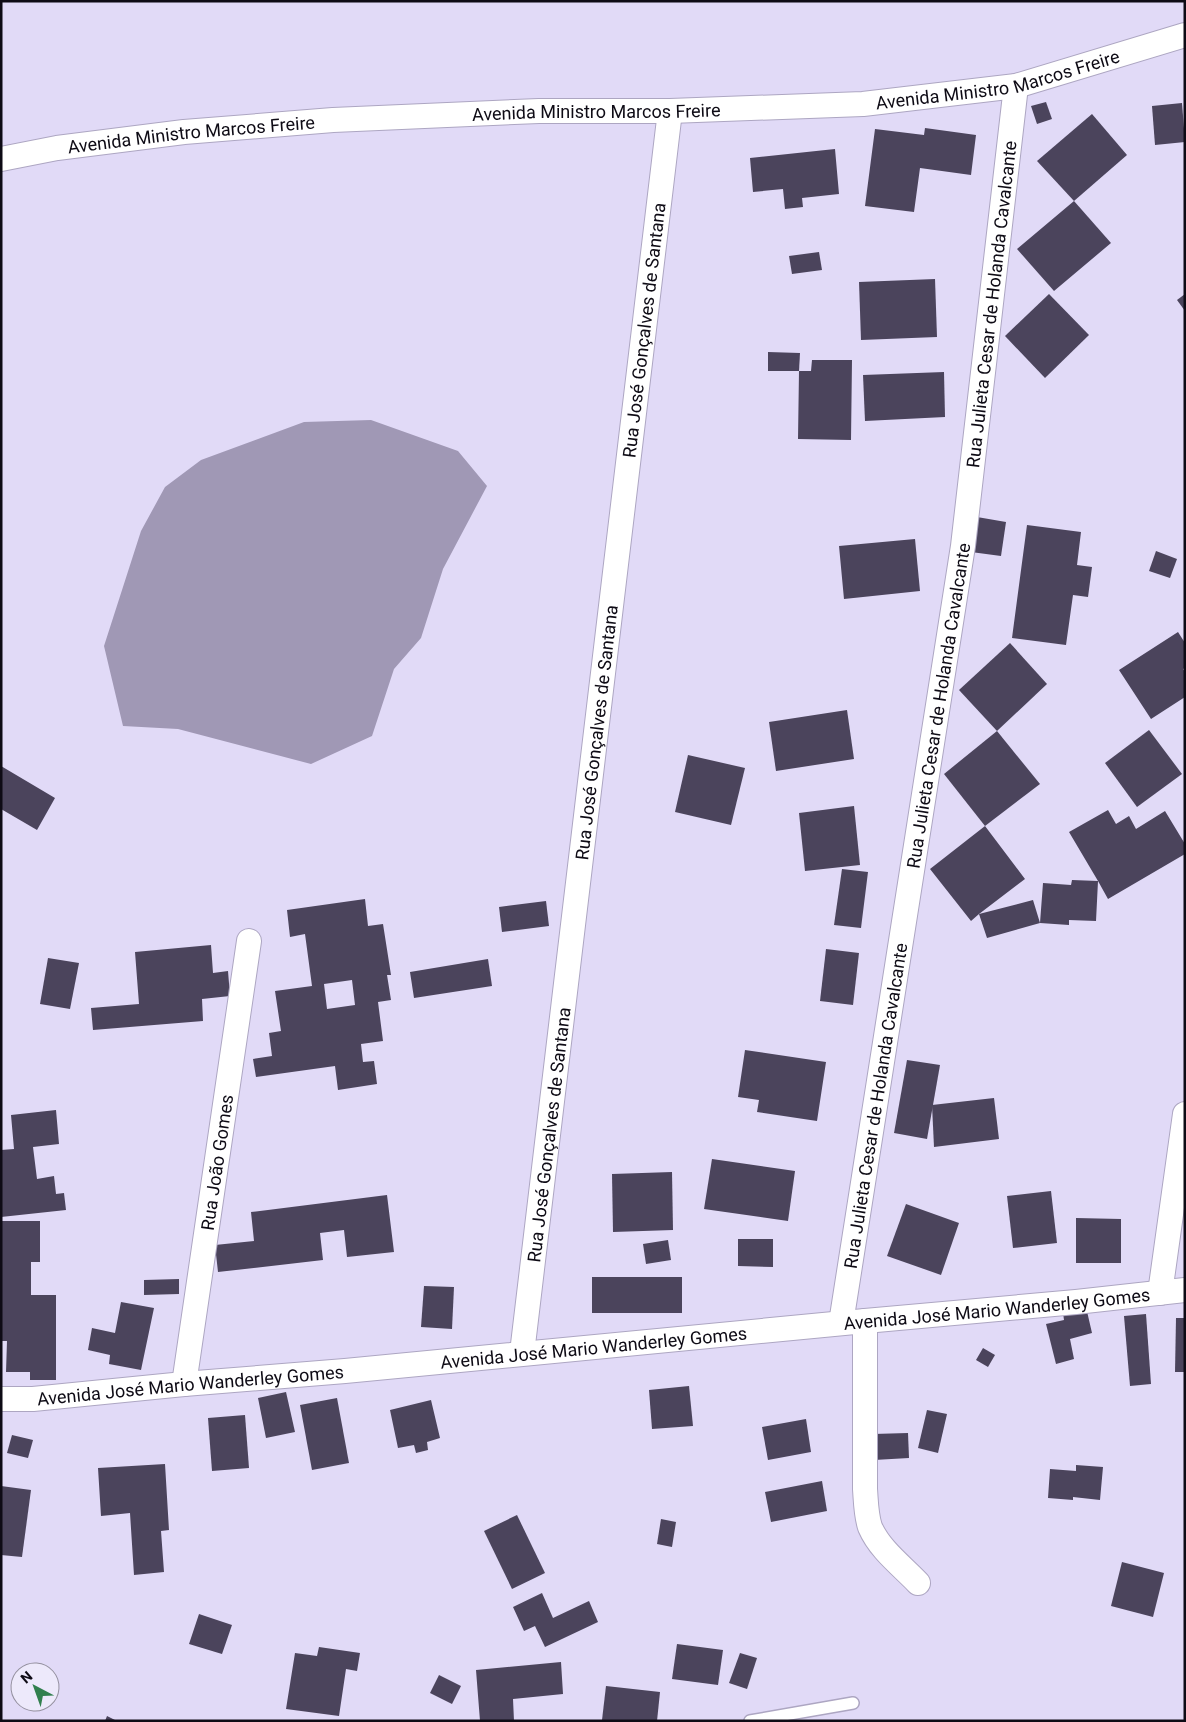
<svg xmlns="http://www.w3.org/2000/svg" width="1186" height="1722" viewBox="0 0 1186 1722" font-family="Roboto,sans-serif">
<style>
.water{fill:#a098b5}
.building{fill:#4b445c;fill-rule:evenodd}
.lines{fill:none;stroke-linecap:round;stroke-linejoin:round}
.service-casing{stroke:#ada6c2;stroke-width:14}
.minor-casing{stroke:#ada6c2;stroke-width:26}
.service{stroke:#fff;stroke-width:11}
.minor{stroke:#fff;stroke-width:24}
.labels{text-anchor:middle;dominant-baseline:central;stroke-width:5;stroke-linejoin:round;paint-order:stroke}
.street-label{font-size:18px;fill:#0e0b15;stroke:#ede9fb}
</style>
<rect width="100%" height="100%" fill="#e1daf7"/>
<polygon class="water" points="371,420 458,451 487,486 443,569 421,638 394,669 372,736 311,764 178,729 123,726 104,646 141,531 165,487 201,460 304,422"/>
<g class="building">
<polygon points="1046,102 1052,119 1037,124 1031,106"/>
<polygon points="1182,103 1185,142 1155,145 1152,106"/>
<polygon points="1092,114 1127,155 1074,201 1037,161"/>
<polygon points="925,128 976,135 971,175 920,168 914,212 865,206 875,129 924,135"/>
<polygon points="835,149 839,194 802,198 803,207 785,209 783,189 753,192 750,158"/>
<polygon points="1074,201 1111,243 1054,291 1017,249"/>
<polygon points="819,252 822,270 792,274 789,256"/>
<polygon points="935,279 937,337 861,340 859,282"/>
<polygon points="1049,294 1089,335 1045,378 1005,336"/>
<polygon points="1185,294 1185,311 1177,300"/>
<polygon points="768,352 800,353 799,371 768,371"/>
<polygon points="812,360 852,360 851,440 798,439 799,371 811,371"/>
<polygon points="944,372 945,417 865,421 863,375"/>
<polygon points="977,517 1006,522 1001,556 971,552"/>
<polygon points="1027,525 1081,532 1077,565 1092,567 1088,597 1073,595 1066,645 1012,638"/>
<polygon points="915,539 920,591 844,599 839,546"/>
<polygon points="1156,551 1177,559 1170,578 1149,571"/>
<polygon points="1178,632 1185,643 1185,668 1183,669 1185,672 1185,697 1151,719 1119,670"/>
<polygon points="1010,643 1047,684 997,731 959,690"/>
<polygon points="847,710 854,759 776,771 769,722"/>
<polygon points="1149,730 1182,774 1137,807 1105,763"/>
<polygon points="997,731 1040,784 985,826 944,774"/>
<polygon points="688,755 745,768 731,825 675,812"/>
<polygon points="1,766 55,798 37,830 1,809"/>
<polygon points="854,806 860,865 805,871 799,813"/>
<polygon points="1108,810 1116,824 1129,816 1136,829 1165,811 1185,844 1185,854 1108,899 1098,881 1096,921 1069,920 1069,925 1040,923 1043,883 1071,885 1072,880 1098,881 1069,832"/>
<polygon points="985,826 1025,879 979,914 1033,900 1040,923 987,938 979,914 971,921 930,869"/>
<polygon points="842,869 868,872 861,928 834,925"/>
<path d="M365 899 368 926 383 924 391 975H387L391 1000 378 1002 383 1041 361 1044 363 1062 374 1061 377 1084 338 1090 335 1066 256 1077 253 1059 272 1056 269 1033 281 1031 275 991 312 986 305 934 290 937 287 910ZM352 980 355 1005 327 1009 324 984Z"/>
<polygon points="546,901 549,926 502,932 499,907"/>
<polygon points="211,945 213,973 228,971 230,996 202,999 203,1021 93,1030 91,1008 139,1004 135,952"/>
<polygon points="826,949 859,953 853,1005 820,1001"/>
<polygon points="48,958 79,963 70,1009 40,1004"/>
<polygon points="488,959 492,986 414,998 410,972"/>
<polygon points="745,1050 826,1062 817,1121 757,1112 759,1100 738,1097"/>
<polygon points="907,1060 940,1065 927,1139 894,1133"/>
<polygon points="994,1098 999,1139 934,1147 932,1105"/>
<polygon points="56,1110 59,1144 33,1147 37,1179 54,1176 56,1194 64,1193 66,1210 1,1217 1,1150 14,1149 11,1115"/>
<polygon points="712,1159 795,1171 788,1221 704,1209"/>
<polygon points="672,1172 673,1230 613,1232 612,1174"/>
<polygon points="1051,1191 1057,1243 1013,1248 1007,1196"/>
<polygon points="387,1195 394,1252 347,1257 344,1230 320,1233 323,1260 218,1272 215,1245 254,1241 251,1212"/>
<polygon points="906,1204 959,1223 941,1275 887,1256"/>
<polygon points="1076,1218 1121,1219 1121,1263 1076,1263"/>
<polygon points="1,1221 40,1221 40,1262 31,1262 31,1295 56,1295 56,1380 30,1380 30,1372 6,1372 7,1341 1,1341"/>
<polygon points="738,1239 773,1239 773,1267 738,1266"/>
<polygon points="668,1240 671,1260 646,1264 643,1244"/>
<rect x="592" y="1277" width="90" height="36"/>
<polygon points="179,1279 179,1294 144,1295 144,1280"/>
<polygon points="424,1286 454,1287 452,1329 421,1327"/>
<polygon points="121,1302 154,1308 141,1370 109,1364 110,1355 88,1350 92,1328 115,1333"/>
<polygon points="1086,1307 1092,1333 1070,1339 1074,1359 1056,1364 1046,1324 1064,1320 1063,1313"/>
<polygon points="1146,1314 1151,1384 1130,1386 1124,1316"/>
<polygon points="1176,1318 1185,1318 1185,1372 1175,1372"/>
<polygon points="983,1348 995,1355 988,1367 976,1360"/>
<polygon points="689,1386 693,1426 652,1429 649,1390"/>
<polygon points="286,1392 295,1432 266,1438 258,1398"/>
<polygon points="337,1398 349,1463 312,1470 300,1405"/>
<polygon points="431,1400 440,1438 427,1442 428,1450 416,1453 414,1445 398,1448 390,1410"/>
<polygon points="927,1410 947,1414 938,1453 918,1448"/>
<polygon points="245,1415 249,1468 212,1471 208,1418"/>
<polygon points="806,1419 811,1452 768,1460 762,1427"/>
<polygon points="908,1433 909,1458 874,1460 873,1434"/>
<polygon points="12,1435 33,1440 28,1458 7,1453"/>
<polygon points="165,1464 169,1530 161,1531 164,1572 134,1575 130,1513 101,1516 98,1468"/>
<polygon points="1076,1465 1103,1467 1100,1500 1073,1497 1073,1500 1048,1498 1050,1469 1076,1471"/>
<polygon points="822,1481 827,1511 771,1522 765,1492"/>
<polygon points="1,1486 31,1490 22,1557 1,1555"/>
<polygon points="517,1515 545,1573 512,1589 484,1531"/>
<polygon points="661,1519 676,1522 672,1547 657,1544"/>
<polygon points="1122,1562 1164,1573 1153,1617 1111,1606"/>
<polygon points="542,1593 553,1618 589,1601 598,1622 545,1647 535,1626 524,1631 513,1607"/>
<polygon points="199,1614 232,1625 222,1654 189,1644"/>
<polygon points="677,1644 723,1650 718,1685 672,1679"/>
<polygon points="319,1647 360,1653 357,1671 346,1669 339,1716 286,1709 295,1653 317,1656"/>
<polygon points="740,1653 757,1658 747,1689 729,1683"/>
<polygon points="561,1662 563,1694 513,1699 514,1721 480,1721 476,1670"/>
<polygon points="439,1675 461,1686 452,1704 430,1693"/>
<polygon points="606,1686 660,1692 657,1721 602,1720"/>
<polygon points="107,1716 117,1721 105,1721"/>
</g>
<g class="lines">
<defs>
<polyline id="service" points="750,1721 853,1703"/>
<g id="minor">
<path id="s1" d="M1 159 57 148 184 132 333 120 539 111H670L863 104 1016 86 1185 35"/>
<polyline points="1160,1293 1185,1114"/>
<path d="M865 1321V1489C866 1502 866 1515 870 1527 880 1550 902 1566 918 1583"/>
<path id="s2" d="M841 1323 963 546 1016 86"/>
<path id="s3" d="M522 1353C573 939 619 525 670 111"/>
<path id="s4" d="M184 1384 249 941"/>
<path id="s5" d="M1 1399H33L184 1384 345 1371 865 1321 1076 1302 1185 1290"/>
</g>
</defs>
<use href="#service" class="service-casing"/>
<use href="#minor" class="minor-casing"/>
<use href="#service" class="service"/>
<use href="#minor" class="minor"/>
</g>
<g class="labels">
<g class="street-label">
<text stroke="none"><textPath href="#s1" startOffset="1002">Avenida Ministro Marcos Freire</textPath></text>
<text stroke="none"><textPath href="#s1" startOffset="598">Avenida Ministro Marcos Freire</textPath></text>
<text stroke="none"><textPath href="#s1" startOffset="192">Avenida Ministro Marcos Freire</textPath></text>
<text stroke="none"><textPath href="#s2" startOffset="1030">Rua Julieta Cesar de Holanda Cavalcante</textPath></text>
<text stroke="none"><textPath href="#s3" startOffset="1030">Rua José Gonçalves de Santana</textPath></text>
<text stroke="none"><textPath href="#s2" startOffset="625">Rua Julieta Cesar de Holanda Cavalcante</textPath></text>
<text stroke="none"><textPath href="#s3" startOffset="625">Rua José Gonçalves de Santana</textPath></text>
<text stroke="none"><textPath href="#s2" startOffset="220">Rua Julieta Cesar de Holanda Cavalcante</textPath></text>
<text stroke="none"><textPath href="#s3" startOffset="220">Rua José Gonçalves de Santana</textPath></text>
<text stroke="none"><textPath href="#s4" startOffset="224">Rua João Gomes</textPath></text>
<text stroke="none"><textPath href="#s5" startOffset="1000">Avenida José Mario Wanderley Gomes</textPath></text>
<text stroke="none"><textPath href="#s5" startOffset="595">Avenida José Mario Wanderley Gomes</textPath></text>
<text stroke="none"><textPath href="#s5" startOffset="190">Avenida José Mario Wanderley Gomes</textPath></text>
</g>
</g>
<rect width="1186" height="1722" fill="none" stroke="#0e0b15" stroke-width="5"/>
<g transform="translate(35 1687) rotate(319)"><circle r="24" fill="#ede9fb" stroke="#94909f"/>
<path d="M0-4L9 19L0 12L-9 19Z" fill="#317f4e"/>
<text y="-8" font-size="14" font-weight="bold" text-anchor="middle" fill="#0e0b15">N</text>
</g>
</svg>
